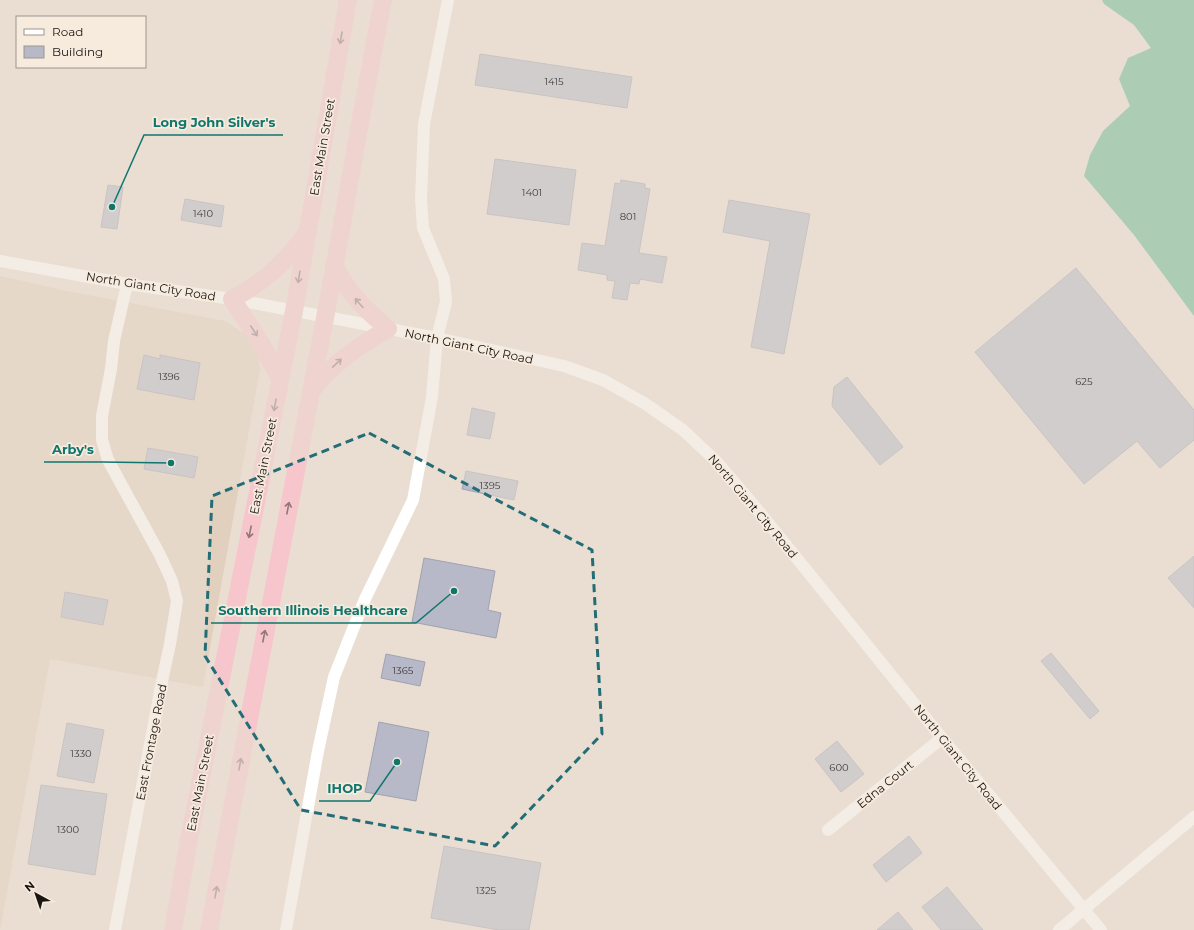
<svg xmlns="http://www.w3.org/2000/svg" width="1194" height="930" viewBox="0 0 1194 930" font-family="Montserrat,sans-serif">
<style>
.built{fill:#e1d0be}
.forest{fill:#63b891}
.building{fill:#b7b8c8;stroke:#a1a2b1}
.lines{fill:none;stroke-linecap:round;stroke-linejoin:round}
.minor{stroke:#fff;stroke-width:12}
.highway{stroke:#f7c6cd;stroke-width:18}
.oneway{stroke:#937678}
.marked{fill:none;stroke:#236d76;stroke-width:3;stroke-dasharray:8 5;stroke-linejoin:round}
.labels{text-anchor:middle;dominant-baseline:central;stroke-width:3.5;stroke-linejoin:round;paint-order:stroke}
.number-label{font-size:10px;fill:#403e3e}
.street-label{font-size:12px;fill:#191510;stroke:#f7ebde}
.leader{fill:none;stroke:#0f766e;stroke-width:1.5}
.callout-dot{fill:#0f766e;stroke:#f7ebde;stroke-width:1.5}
.callout-label{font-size:13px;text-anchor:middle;font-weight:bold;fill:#0f766e;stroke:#f7ebde;stroke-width:3.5;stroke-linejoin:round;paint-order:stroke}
</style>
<rect width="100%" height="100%" fill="#e9ded1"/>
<polygon class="built" points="0,276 67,291 225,321 245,334 256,347 259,357 260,369 203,687 50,659 0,930"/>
<polygon class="forest" points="1102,0 1194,0 1194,316 1134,235 1084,176 1090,155 1103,131 1130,106 1119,79 1128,58 1151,48 1134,25 1104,4"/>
<g class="building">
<polygon points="480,54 632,77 627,108 475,85"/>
<polygon points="495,159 576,170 569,225 487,214"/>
<polygon points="621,180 645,184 645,188 650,189 639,253 667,257 662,283 640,279 639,284 630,283 627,300 612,298 615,281 607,280 607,275 578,270 582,243 605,246 615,183 620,184"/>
<polygon points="108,185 123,187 117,229 101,227"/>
<polygon points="185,199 224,206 221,227 181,220"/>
<polygon points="729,200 810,214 784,354 751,347 770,241 723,232"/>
<polygon points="1076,268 1194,410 1194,440 1160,468 1137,441 1084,484 975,352"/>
<polygon points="144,355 160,359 160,355 200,363 194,400 137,389"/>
<polygon points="847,377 903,447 880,465 832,406 834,387"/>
<polygon points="472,408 495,413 490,439 467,435"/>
<polygon points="148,448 198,457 194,478 144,469"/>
<polygon points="466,471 518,481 514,500 462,489"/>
<polygon points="1194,556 1194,608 1168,578"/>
<polygon points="424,558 495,571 488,610 501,613 496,638 412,622"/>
<polygon points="65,592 108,600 103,625 61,617"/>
<polygon points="1051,653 1099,711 1090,719 1041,661"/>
<polygon points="386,654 425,662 420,686 381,678"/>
<polygon points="379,722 429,732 416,801 365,792"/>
<polygon points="67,723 104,730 94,783 57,776"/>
<polygon points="837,741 864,774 841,792 815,759"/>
<polygon points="41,785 107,794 95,875 28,864"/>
<polygon points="909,836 922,853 886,882 873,865"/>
<polygon points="444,846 541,863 529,930 499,930 431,918"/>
<polygon points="947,887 983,930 941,930 922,907"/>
<polygon points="898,912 913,930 877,930"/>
</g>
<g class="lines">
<g class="minor">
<polyline points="0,261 127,284 232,299 437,338 564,366 603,380 644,403 683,430 716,461 757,509 942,738 1101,930"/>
<polyline points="828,830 942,738"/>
<polyline points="115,930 161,686 170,644 177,601 172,581 160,555 108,460 102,440 102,416 111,369 114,341 127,284"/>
<polyline points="286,930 318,751 334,677 365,599 413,500 432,397 437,338 446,302 444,279 423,228 421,199 424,124 448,0"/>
<polyline points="1059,930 1194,817"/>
</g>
<g class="highway">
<path d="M280 379 261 343 232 299C264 282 284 264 305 235"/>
<path d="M311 391C335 362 355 348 388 329 364 308 349 294 334 265"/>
<polyline points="173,930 189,839 294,311 348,0"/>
<path d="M209 930C247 726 287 522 325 318 345 212 362 106 383 0"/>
</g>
</g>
<defs><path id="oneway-shaft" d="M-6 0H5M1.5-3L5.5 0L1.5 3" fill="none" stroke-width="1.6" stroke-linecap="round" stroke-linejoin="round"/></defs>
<g class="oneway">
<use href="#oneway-shaft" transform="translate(341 38) rotate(100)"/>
<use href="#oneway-shaft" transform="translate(299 277) rotate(99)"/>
<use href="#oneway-shaft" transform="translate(359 303) rotate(-131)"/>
<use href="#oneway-shaft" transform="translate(254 331) rotate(57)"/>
<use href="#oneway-shaft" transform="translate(337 363) rotate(-43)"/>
<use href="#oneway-shaft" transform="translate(275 405) rotate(101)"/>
<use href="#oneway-shaft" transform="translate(288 508) rotate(-79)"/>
<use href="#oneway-shaft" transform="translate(250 532) rotate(101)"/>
<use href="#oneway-shaft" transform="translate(264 636) rotate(-79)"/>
<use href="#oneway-shaft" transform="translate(240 764) rotate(-80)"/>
<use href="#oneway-shaft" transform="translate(216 892) rotate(-80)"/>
</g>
<path d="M0 0H1194V930H0ZM369 433 592 550 602 734 495 846 301 810 205 656 212 496Z" fill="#e9ded1" fill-opacity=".55" fill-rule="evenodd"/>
<path class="marked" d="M369 433 592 550 602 734 495 846 301 810 205 656 212 496Z"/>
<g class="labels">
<g class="number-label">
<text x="554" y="81">1415</text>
<text x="532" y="192">1401</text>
<text x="203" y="213">1410</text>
<text x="628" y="216">801</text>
<text x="169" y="376">1396</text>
<text x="1084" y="381">625</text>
<text x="490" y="485">1395</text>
<text x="403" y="670">1365</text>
<text x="81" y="753">1330</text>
<text x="839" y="767">600</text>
<text x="68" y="829">1300</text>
<text x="486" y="890">1325</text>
</g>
<g class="street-label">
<text transform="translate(322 147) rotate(-80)">East Main Street</text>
<text transform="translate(151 286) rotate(9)">North Giant City Road</text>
<text transform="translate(469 346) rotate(12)">North Giant City Road</text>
<text transform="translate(263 466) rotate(-79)">East Main Street</text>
<text transform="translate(753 506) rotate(50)">North Giant City Road</text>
<text transform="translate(151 742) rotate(-79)">East Frontage Road</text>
<text transform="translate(958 757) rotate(51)">North Giant City Road</text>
<text transform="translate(200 783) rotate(-79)">East Main Street</text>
<text transform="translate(885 784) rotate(-39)">Edna Court</text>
</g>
</g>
<path class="leader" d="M112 207L144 135H283M171 463L102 462H44M454 591L416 623H211M397 762L370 801H319"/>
<g class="callout-dot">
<circle cx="112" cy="207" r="4"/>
<circle cx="171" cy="463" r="4"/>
<circle cx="454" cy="591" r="4"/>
<circle cx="397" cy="762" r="4"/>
</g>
<g class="callout-label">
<text x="214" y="127">Long John Silver's</text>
<text x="73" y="454">Arby's</text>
<text x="313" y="615">Southern Illinois Healthcare</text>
<text x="345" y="793">IHOP</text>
</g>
<rect x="16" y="16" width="130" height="52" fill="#f7ebde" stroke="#9e958c"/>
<rect x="24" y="29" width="20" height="6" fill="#ffffff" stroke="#9e958c"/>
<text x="52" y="36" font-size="12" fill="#191510">Road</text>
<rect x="24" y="46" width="20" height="12" fill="#b7b8c8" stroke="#9e958c"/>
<text x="52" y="56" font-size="12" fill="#191510">Building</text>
<g transform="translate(36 894) rotate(320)" stroke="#f7ebde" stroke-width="3" paint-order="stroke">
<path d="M0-3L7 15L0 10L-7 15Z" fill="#191510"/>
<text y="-6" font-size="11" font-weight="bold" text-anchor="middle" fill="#191510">N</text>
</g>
</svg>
